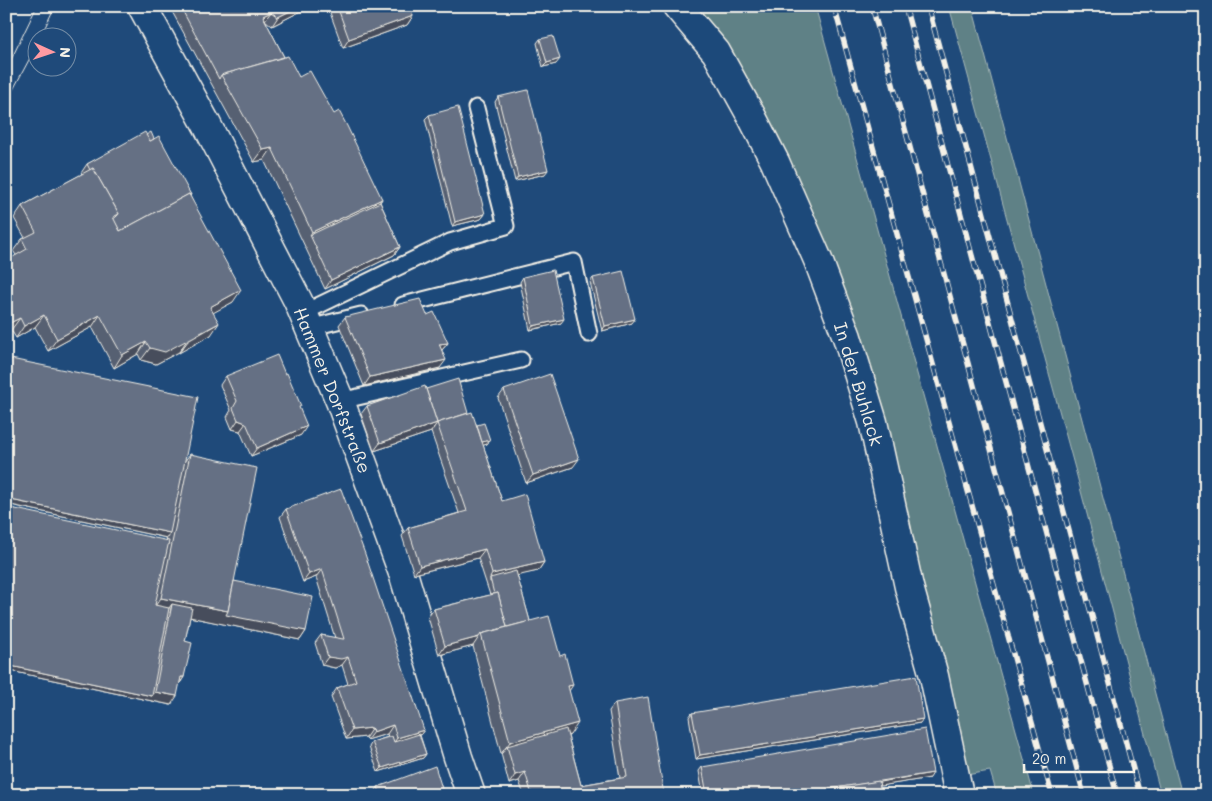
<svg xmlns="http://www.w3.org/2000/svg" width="1212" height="801" viewBox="0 0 1212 801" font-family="Mali,sans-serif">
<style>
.green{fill:#5e8186;stroke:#a9b9b7}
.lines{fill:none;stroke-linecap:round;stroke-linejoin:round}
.lane-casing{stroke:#f4f1e8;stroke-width:19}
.street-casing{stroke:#f4f1e8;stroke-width:31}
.lane{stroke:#1f4a7a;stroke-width:15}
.street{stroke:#1f4a7a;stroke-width:28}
.tram{stroke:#f4f1e8;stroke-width:1}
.rail-casing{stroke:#f4f1e8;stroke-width:5.5}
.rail{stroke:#1f4a7a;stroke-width:4;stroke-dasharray:11;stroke-linecap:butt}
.wall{fill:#576072;stroke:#f4f1e8}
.shaded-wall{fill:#474e5c;stroke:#f4f1e8}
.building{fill:#657084;stroke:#f4f1e8}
.labels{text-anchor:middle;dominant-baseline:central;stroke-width:4.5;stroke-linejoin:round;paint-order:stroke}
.street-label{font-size:18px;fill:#f4f1e8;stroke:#1f4a7a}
</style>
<rect width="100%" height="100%" fill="#1f4a7a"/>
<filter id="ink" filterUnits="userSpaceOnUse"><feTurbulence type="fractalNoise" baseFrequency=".02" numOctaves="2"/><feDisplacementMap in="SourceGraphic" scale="10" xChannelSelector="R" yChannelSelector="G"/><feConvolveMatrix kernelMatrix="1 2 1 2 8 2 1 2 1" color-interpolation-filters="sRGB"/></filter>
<g filter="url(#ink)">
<g class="green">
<polygon points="681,6 815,6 1034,795 997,795 990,771 960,776 850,335"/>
<polygon points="949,6 972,6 1182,795 1161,795 1077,476"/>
</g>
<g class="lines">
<defs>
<g id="lane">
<polyline points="403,305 574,262 589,334"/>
<polyline points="303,313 450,242 506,226 476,108"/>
<polyline points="309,328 361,315"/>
<polyline points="340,401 521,360"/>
</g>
<g id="street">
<polyline points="142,6 207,125 298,301 340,401 404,576 458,757 471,795"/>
<polyline points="677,6 716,52 752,117 775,162 818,260 847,337 873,422 909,587 934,676 959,795"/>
</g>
</defs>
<use href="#lane" class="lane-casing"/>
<use href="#street" class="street-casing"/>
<use href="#lane" class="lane"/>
<use href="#street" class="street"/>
<g class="tram">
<polyline points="40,38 55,6"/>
<polyline points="6,70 37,6"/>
<polyline points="6,103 38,43"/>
</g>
<defs>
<g id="rail">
<polyline points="834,6 1052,795"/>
<polyline points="872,6 1084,795"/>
<polyline points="905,6 1117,795"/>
<polyline points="928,6 1140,795"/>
</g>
</defs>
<use href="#rail" class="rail-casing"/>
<use href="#rail" class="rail"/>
</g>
<g class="wall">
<polygon points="169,6 311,6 272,26 265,20 284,57 299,77 382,199 380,202 400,247 394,255 325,289 264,160 254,162"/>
<polygon points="332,6 409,6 413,16 407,25 343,48 329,10"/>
<polygon points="540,39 556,64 543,67 537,43"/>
<polygon points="498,97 545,174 515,181 495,102"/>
<polygon points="429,115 485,214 481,219 452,226 425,119"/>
<polygon points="146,135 154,139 191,195 190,196 233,302 213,312 211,335 156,364 141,360 138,354 114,368 92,327 48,351 35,327 16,338 11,330 16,255 13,251 22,239 25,238 14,218 22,206 82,174 81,173 87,164"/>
<polygon points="523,277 561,323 530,330 520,282"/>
<polygon points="593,278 632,323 602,331 590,282"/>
<polygon points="427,315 448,343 442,350 440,368 364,386 339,325 345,317"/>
<polygon points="6,358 184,462 190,454 234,581 306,631 300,640 190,617 185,641 184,677 179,685 171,705 6,670 166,541 167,538 6,504"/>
<polygon points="226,376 299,408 301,435 251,456 240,431 232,429 227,417 231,410 220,385"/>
<polygon points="426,389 468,413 477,425 490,440 487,444 483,445 502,501 544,562 538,571 517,575 530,621 569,691 570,735 568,736 581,785 620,778 609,711 615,703 664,795 524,795 519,781 509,784 473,646 439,655 428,617 434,609 490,595 478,558 414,574 402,536 408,528 459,513 431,432 374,451 361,414 367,406"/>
<polygon points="504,390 573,467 526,483 498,398"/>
<polygon points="286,509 424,730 420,735 426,754 423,758 378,772 369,747 372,742 388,737 387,734 367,740 366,737 346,739 331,697 337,688 348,684 342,665 335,668 322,665 315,643 321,635 335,638 316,577 303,582 280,517"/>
<polygon points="692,713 920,723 696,759 689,717"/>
<polygon points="702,767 930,778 879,786 881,795 703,795 699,771"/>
<polygon points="378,787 444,795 373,795"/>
</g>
<g class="shaded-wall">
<polygon points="300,6 311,6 272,26 278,17"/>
<polygon points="271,12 265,20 263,16"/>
<polygon points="413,16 407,25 343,48 349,39"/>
<polygon points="560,59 556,64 543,67 547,63"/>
<polygon points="272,148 264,160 254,162 263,150"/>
<polygon points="548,170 545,174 515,181 518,177"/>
<polygon points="382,199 373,211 310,235 312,232"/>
<polygon points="485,214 481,219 452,226 455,222"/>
<polygon points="400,247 394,255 325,289 331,280"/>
<polygon points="241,290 233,302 202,319 210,307"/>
<polygon points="44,315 35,327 16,338 24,326"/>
<polygon points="100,315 92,327 48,351 57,339"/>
<polygon points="20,318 11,330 6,333 6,325"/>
<polygon points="564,319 561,323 530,330 533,326"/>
<polygon points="635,319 632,323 602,331 605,326"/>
<polygon points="219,323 211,335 179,353 188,341"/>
<polygon points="187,340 179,352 156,364 141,360 150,348"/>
<polygon points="146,342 138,354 114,368 122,355"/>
<polygon points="448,343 441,351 439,344"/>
<polygon points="446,360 440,368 364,386 370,377"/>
<polygon points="238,420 246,423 240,431 232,429"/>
<polygon points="437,423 431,432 374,451 380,443"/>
<polygon points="307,426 301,435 251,456 257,448"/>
<polygon points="490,440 487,444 475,448 478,443"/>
<polygon points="579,459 573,467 526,483 533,475"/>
<polygon points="6,499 170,533 167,538 6,504"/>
<polygon points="485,549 478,558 414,574 420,566"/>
<polygon points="544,562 538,571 490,582 490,578 492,574"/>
<polygon points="322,569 316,577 303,582 309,574"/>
<polygon points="161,598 228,611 306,631 300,640 170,613 172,604 166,612 152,610"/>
<polygon points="479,637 473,646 439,655 445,646"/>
<polygon points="328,657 348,657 342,665 335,668 322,665"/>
<polygon points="6,665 152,696 155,692 177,696 171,705 6,670"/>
<polygon points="181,677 184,677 178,686"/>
<polygon points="573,685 565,697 568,686"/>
<polygon points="923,719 920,723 696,759 700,755"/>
<polygon points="578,723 570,735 509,752 507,746 501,754 510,742"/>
<polygon points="393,725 387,734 367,740 373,732"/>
<polygon points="372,728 366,737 346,739 352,730"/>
<polygon points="424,730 418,738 391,747 397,738"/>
<polygon points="426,754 423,758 378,772 382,768"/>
<polygon points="525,772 519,781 509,784 515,775"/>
<polygon points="933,773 930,778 824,795 803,795"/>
</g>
<g class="building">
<polygon points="180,6 300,6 278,17 271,12 263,16 284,57 221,75 219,79"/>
<polygon points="337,6 409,6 413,16 349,39"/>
<polygon points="553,36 560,59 547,63 540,39"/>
<polygon points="288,56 299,77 310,71 334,114 339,111 347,126 382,199 312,232 272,148 263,150 221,75"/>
<polygon points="528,90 548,170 518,177 498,97"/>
<polygon points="458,107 485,214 455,222 429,115"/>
<polygon points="145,132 150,141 159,136 191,195 189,195 189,194 120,231 113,219 116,217 119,214 93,168 90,170 87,164"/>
<polygon points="151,132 154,139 150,141 146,135"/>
<polygon points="93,168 119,214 113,217 120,231 189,194 241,290 210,307 219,323 165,352 150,348 146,342 122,355 100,315 57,339 44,315 24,326 20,318 6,325 6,261 27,249 22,239 36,232 22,206"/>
<polygon points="380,202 400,247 331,280 310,235"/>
<polygon points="553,270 564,319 533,326 523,277"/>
<polygon points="623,271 635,319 605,326 593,278"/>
<polygon points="420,299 427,315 434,312 448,343 439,344 446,360 370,377 345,317"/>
<polygon points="277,355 285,374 287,373 301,406 299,407 307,426 257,448 246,423 238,420 233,408 237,401 226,376"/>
<polygon points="6,358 198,397 170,533 6,499"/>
<polygon points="550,374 579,459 533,475 504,390"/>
<polygon points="458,379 468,413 437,423 426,389"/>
<polygon points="425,386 437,423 380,443 367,406"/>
<polygon points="472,412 502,501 525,494 544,562 492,574 485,549 420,566 408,528 467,511 437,423"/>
<polygon points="484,423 490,440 482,442 477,425"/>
<polygon points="190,454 257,468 228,611 161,598"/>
<polygon points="341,489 365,554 424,730 397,738 393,725 373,732 372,728 352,730 337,688 356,681 348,657 341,659 328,657 321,635 343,639 344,639 322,569 309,574 286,509"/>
<polygon points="6,507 169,541 155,605 169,608 152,696 6,665"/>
<polygon points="516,571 530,621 507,627 498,593 494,594 490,578"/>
<polygon points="234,581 313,597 306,631 226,615 228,611"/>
<polygon points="498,593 507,627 481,634 479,637 445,646 434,609"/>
<polygon points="172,604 192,608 185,641 192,643 184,677 181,677 177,696 155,692"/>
<polygon points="549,616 560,656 565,654 573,685 568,686 578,723 510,742 481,634"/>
<polygon points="916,676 923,719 700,755 692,713"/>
<polygon points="648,697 664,795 532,795 525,772 515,775 507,746 566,729 581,785 627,777 615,703"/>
<polygon points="925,729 933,773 803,793 802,794 799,795 707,795 702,767"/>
<polygon points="419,734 426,754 382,768 372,742 392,736 394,742"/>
<polygon points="435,766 444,795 381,795 378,787"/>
<polygon points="879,781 881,795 803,795 803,793"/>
</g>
</g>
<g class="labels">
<g class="street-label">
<text transform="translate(859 384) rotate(73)">In der Buhlack</text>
<text transform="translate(333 390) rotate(68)">Hammer Dorfstraße</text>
</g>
</g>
<rect width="1212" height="801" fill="none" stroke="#1f4a7a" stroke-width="25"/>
<rect x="12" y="12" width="1187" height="776" fill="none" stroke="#f4f1e8" stroke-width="2" filter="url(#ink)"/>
<g transform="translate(52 52) rotate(93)"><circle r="24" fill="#1f4a7a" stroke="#748da6"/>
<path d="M0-4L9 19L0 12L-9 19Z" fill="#ff9aa2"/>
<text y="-8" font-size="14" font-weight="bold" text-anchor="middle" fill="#f4f1e8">N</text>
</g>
<path d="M1024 764v8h110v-8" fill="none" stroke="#f4f1e8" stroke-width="2.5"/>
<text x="1032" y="764" font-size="15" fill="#f4f1e8" stroke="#1f4a7a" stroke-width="4" paint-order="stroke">20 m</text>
</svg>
